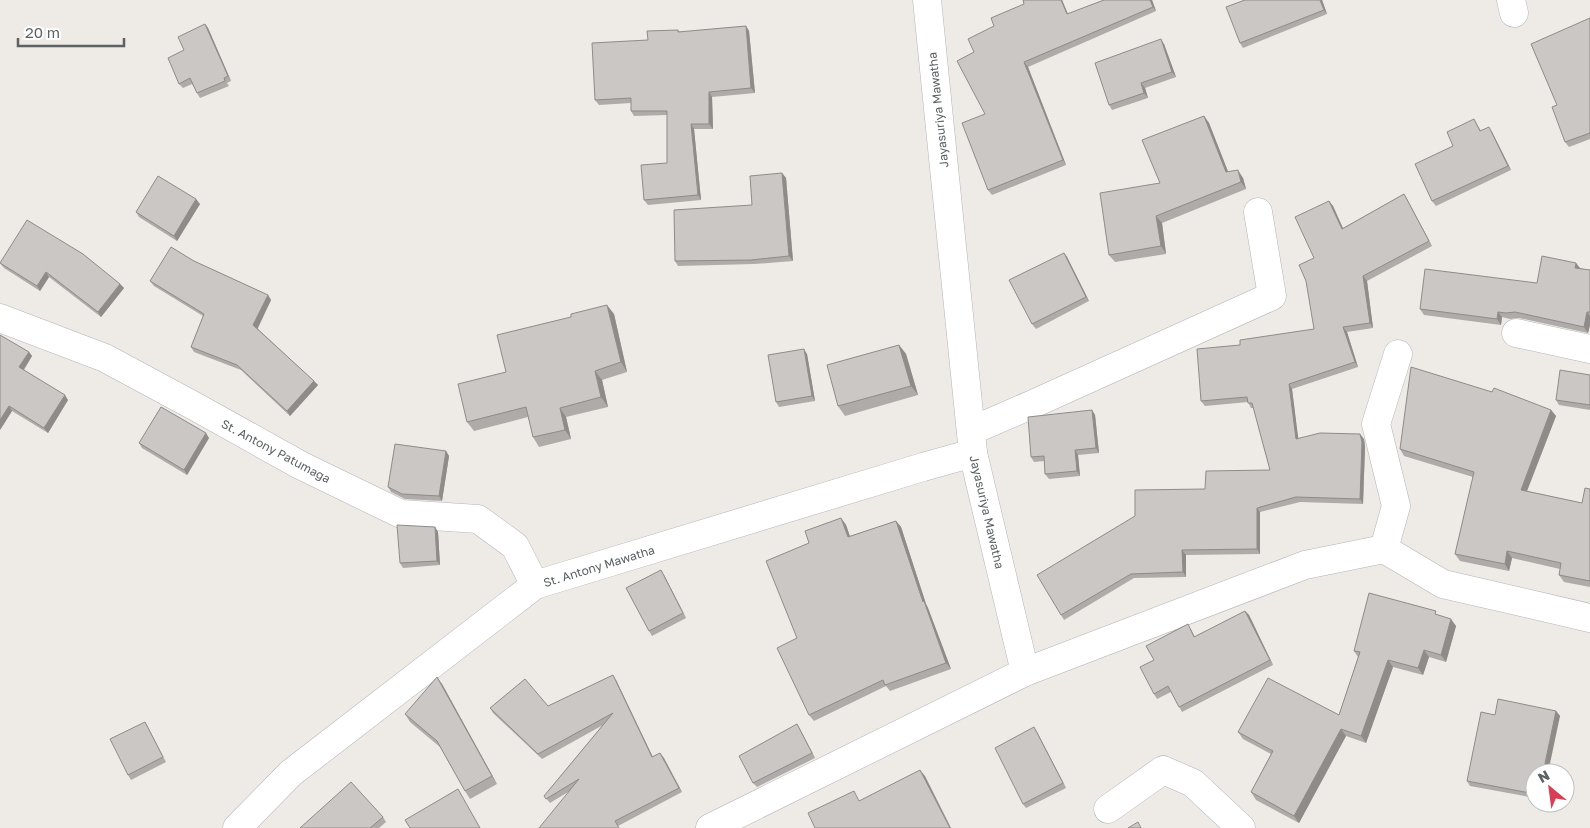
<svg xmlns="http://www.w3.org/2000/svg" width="1590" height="828" viewBox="0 0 1590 828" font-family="'Golos Text',sans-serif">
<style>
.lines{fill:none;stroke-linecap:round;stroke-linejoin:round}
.street-casing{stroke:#b2b6b8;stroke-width:29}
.street{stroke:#fff;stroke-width:28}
.wall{fill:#afaba9}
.shaded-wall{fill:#8e8b89}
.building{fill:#cbc7c4;stroke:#8e8b89}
.labels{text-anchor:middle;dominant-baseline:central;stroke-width:4.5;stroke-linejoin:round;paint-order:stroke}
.street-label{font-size:12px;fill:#5d6164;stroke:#fff}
</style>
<rect width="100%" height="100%" fill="#eeeae5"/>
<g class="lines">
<defs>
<g id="street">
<polyline points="1511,0 1514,13"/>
<polyline points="0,318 105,358 196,407 300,465 401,514 478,519 515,546 535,585"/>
<polyline points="1516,333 1590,349"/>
<polyline points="971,431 1033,404 1272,296 1258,212"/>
<polyline points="1384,549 1396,506 1376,424 1398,354"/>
<polyline points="1025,672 1305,565 1384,549 1443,584 1590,618"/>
<polyline points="1108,809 1163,770 1193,783 1241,828"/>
<polyline points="237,828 291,773 535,585 923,467 973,453"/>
<polyline points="710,828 1025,672 973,453 927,0"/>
</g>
</defs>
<use href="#street" class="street-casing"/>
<use href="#street" class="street"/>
</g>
<g class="wall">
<polygon points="1023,0 1062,0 1068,14 1104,0 1152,0 1156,11 1028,67 1066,165 992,195 988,190 985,114 974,52 994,26 1024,4"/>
<polygon points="1322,0 1327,14 1243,48 1240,43"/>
<polygon points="1590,18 1590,139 1569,147 1565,142 1557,105"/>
<polygon points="205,24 208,28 231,81 227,83 229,86 200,98 197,93 192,84 183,88 179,84 184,50"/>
<polygon points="746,26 749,31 755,93 712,97 713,129 694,129 701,200 648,205 644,200 667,163 667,115 634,116 631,111 631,103 599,105 595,100 648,40 678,30 680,32"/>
<polygon points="1164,44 1176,77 1145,88 1148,98 1112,110 1109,105"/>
<polygon points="1204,116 1209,123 1228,172 1243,178 1246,189 1162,223 1166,254 1115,262 1109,255 1160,183"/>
<polygon points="1474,119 1481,131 1492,132 1511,170 1436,206 1432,201 1453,146"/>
<polygon points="782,173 786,178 793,261 754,264 678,266 675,261 752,205"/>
<polygon points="1404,194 1407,199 1432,246 1367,281 1373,328 1347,332 1358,367 1292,389 1298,439 1364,439 1365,447 1363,504 1300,502 1260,512 1260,554 1186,555 1186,577 1134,578 1064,620 1061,615 1205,489 1270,470 1254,408 1251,408 1248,402 1205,406 1201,401 1240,345 1314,329 1314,258 1329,201 1333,206 1343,228"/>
<polygon points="200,204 177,241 139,217 136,212"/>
<polygon points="1064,253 1067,257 1089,301 1036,329 1032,324"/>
<polygon points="194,261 268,295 271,300 257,328 318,385 290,416 241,370 194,352 191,347 203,316 154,286 150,281"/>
<polygon points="0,263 120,284 124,288 101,317 49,277 40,291 4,268"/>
<polygon points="1579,268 1590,270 1590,325 1588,333 1519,318 1510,319 1502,317 1501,325 1424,315 1420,309 1537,283"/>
<polygon points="614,314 627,372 602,380 608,407 566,417 571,439 539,447 533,437 528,417 474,431 467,422 506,372"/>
<polygon points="899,345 906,354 918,395 845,416 838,406"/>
<polygon points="29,352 32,356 24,370 68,400 48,433 12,411 0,430"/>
<polygon points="807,354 815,401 779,407 776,402"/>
<polygon points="1590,375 1590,410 1559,405 1556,400"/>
<polygon points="1092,410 1095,415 1099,453 1078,455 1080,476 1049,479 1045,474 1044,461 1034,462 1031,457"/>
<polygon points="1551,410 1556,416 1527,491 1582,503 1590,489 1590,587 1564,582 1559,575 1560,569 1512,558 1509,571 1460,561 1455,554 1473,477 1404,456 1400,449"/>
<polygon points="209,438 187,475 142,448 139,443"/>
<polygon points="446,451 449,456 442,501 405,499 391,492 388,487"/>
<polygon points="841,518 846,525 850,536 896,521 901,527 926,604 928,608 951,669 890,691 886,686 814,721 809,715 797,638"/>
<polygon points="435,527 438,532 440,565 403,568 400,563"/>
<polygon points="664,575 686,618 652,636 649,631"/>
<polygon points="1245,611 1249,615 1273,665 1182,712 1171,692 1157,699 1154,694 1154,660 1191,629 1195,637"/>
<polygon points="1439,615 1456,626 1446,662 1429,657 1423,675 1393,667 1366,743 1346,736 1299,823 1256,800 1251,792 1271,754 1243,739 1238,732 1339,715 1358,657 1354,651"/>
<polygon points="616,680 653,757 660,753 682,792 618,826 568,792 550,803 544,796 603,725 542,759 493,713 490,708 548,706"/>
<polygon points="442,684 497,784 470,799 465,791 440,747 410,722 405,714"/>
<polygon points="1556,711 1560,716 1535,773 1535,798 1470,786 1467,781 1495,715"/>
<polygon points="145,722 148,727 166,762 131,780 128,775"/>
<polygon points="797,724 815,758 757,787 753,783"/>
<polygon points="1037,732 1066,788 1026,808 1023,804"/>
<polygon points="383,817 386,822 379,828 300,828"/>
</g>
<g class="shaded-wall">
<polygon points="1061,0 1062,0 1070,19 1067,14"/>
<polygon points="1150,0 1152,0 1156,11 1153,7"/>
<polygon points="1320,0 1322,0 1327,14 1324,10"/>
<polygon points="205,24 208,28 231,81 228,76"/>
<polygon points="746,26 749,31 755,93 751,88"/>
<polygon points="1161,39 1164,44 1176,77 1172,72"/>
<polygon points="1024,62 1028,67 1066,165 1063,160"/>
<polygon points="1141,83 1145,88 1148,98 1144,93"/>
<polygon points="709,92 712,97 713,129 709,124"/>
<polygon points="1204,116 1209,123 1231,179 1226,172"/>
<polygon points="691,124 694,129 701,200 698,195"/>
<polygon points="1489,127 1492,132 1511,170 1508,166"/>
<polygon points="1238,170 1243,178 1246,189 1241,182"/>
<polygon points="782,173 786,178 793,261 789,256"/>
<polygon points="1404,194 1407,199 1432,246 1429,241"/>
<polygon points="196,199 200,204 177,241 174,236"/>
<polygon points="1329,201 1333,206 1345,233 1342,229"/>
<polygon points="1156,216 1162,223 1166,254 1161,246"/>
<polygon points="1064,253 1067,257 1089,301 1086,297"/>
<polygon points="1576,263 1580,268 1575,268"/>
<polygon points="46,272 49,277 40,291 37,286"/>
<polygon points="1363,276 1367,281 1373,328 1370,323"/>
<polygon points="120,284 124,288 101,317 98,312"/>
<polygon points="268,295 271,300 257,330 253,325"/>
<polygon points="607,305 614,314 627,372 621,362"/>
<polygon points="1498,312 1502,317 1501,325 1497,319"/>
<polygon points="1587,312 1590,316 1590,325 1588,333 1584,327"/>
<polygon points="1343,327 1347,332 1358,367 1355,362"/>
<polygon points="899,345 906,354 918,395 911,386"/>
<polygon points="804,349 807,354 815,401 812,396"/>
<polygon points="29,352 32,356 22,372 19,367"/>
<polygon points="595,371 602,380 608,407 601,397"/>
<polygon points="314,381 318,385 290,416 287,411"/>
<polygon points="1289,384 1292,389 1299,444 1296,439"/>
<polygon points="65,395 68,400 48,433 44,428"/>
<polygon points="9,406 12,411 0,430 0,420"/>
<polygon points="560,408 566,417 571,439 565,430"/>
<polygon points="1092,410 1095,415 1099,453 1096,448"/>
<polygon points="1551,410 1556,416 1525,496 1521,490"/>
<polygon points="206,433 209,438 187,475 184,470"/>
<polygon points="1360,434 1364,439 1365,447 1363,504 1360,499"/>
<polygon points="1075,450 1078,455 1080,476 1077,471"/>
<polygon points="446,451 449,456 442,501 439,496"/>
<polygon points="1257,508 1260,512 1260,554 1257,549"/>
<polygon points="841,518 846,525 852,543 848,537"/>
<polygon points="896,521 901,527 926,604 928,608 951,669 946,663 923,602"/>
<polygon points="435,527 438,532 440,565 437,561"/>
<polygon points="1182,550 1186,555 1186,577 1183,572"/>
<polygon points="1507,551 1512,558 1509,571 1505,564"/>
<polygon points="661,570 664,575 686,618 683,613"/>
<polygon points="1245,611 1249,615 1273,665 1270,660"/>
<polygon points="1451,619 1456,626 1446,662 1441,655"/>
<polygon points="1424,650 1429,657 1423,675 1418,668"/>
<polygon points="1388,660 1393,667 1366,743 1361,736"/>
<polygon points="613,675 616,680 655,762 652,757"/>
<polygon points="437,677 442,684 497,784 492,776"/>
<polygon points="1556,711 1560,716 1548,773 1543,773"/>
<polygon points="797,724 800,729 815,758 812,753"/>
<polygon points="1034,727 1037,732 1066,788 1063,783"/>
<polygon points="1341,729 1346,736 1299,823 1294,816"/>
<polygon points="660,753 664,758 682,792 679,788"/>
<polygon points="920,770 925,776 951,828 950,828"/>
</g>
<g class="building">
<polygon points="1023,0 1061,0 1067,14 1104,0 1150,0 1153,7 1024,62 1063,160 988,190 962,123 985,114 957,61 974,52 968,39 994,26 991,18 1024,4"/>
<polygon points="1245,0 1320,0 1324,10 1240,43 1226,7"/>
<polygon points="1590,18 1590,133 1565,142 1552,107 1557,105 1531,44"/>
<polygon points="205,24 228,76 224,78 225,81 197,93 190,78 179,84 168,58 184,50 178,37"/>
<polygon points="746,26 751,88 709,92 709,124 691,124 698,195 644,200 641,165 667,163 667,111 631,111 631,98 595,100 592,43 648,40 647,31 678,30 678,32"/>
<polygon points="1161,39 1172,72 1141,83 1144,93 1109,105 1095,63"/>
<polygon points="1204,116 1226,172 1238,170 1241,182 1156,216 1161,246 1109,255 1100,193 1160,183 1142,140"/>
<polygon points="1474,119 1480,131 1489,127 1508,166 1432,201 1415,164 1453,146 1447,132"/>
<polygon points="782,173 789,256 751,260 675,261 674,210 752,205 750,176"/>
<polygon points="158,176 196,199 174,236 136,212"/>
<polygon points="1404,194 1429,241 1363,276 1370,323 1343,327 1355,362 1289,384 1296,439 1320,433 1360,434 1362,442 1360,499 1296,497 1257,508 1257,549 1182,550 1183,572 1131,574 1061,615 1037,575 1135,516 1135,490 1205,489 1206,471 1270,470 1252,403 1248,403 1247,397 1201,401 1197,349 1240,345 1240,340 1314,329 1306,281 1299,265 1314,258 1295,217 1329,201 1342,229"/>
<polygon points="27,220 83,254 120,284 98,312 46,272 37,286 0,263"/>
<polygon points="171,247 194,261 268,295 253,325 314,381 287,411 237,365 191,347 204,314 150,281"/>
<polygon points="1064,253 1086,297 1032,324 1009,280"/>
<polygon points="1542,256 1576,263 1575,268 1590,270 1590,312 1587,312 1584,327 1515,312 1506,313 1498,312 1497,319 1420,309 1425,269 1537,283"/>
<polygon points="607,305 621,362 595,371 601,397 560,408 565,430 533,437 526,407 467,422 458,384 506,372 497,335 571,317 571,314"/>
<polygon points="0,335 29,352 19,367 65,395 44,428 9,406 0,420"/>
<polygon points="899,345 911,386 838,406 827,365"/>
<polygon points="804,349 812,396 776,402 768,355"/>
<polygon points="1411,367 1492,392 1494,388 1551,410 1521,490 1582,503 1585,488 1590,489 1590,581 1559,575 1561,563 1507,551 1505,564 1455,554 1474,472 1400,449"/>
<polygon points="1560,370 1590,375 1590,405 1556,400"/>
<polygon points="161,407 206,433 184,470 139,443"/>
<polygon points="1092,410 1096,448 1075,450 1077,471 1045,474 1044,456 1031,457 1028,417"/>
<polygon points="395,444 446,451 439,496 402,494 388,487"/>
<polygon points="841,518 848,537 896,521 923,602 924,601 946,663 885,685 883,680 809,715 777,648 797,638 766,561 809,543 805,531"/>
<polygon points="397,525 435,527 437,561 400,563"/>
<polygon points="661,570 683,613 649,631 626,588"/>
<polygon points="1369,593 1436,611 1435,614 1451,619 1441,655 1424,650 1418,668 1388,660 1361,736 1341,729 1294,816 1251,792 1273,751 1238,732 1268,678 1339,715 1360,652 1354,651"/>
<polygon points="1245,611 1270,660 1179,707 1168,686 1154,694 1140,667 1154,660 1146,646 1188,624 1194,637"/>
<polygon points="613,675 652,757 660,753 679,788 615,821 619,828 539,828 579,779 546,799 544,796 613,713 538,754 490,708 525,679 548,706"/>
<polygon points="437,677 492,776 465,791 437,741 405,714"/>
<polygon points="1498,699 1556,711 1543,773 1535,773 1535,794 1467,781 1481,712 1495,715"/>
<polygon points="145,722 163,757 128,775 110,739"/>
<polygon points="797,724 812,753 753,783 739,756"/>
<polygon points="1034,727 1063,783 1023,804 995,748"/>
<polygon points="920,770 950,828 815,828 808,813 854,791 859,801"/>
<polygon points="351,782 383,817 370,828 300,828"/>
<polygon points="458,789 480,828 410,828 405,820"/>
<polygon points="1138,822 1141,828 1128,828"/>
</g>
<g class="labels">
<g class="street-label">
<text transform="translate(938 110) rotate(-96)">Jayasuriya Mawatha</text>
<text transform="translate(276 451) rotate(28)">St. Antony Patumaga</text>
<text transform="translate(987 512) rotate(77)">Jayasuriya Mawatha</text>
<text transform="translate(599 566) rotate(-17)">St. Antony Mawatha</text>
</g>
</g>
<g transform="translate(1550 788) rotate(331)"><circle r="24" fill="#ffffff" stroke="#bec0c1"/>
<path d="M0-4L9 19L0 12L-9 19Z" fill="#d93f54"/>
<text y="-8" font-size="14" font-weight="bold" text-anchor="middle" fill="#5d6164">N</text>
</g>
<path d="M18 38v8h106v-8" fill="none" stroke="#5d6164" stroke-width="2.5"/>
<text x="25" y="38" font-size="15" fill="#5d6164" stroke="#ffffff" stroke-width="4" paint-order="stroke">20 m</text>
</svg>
